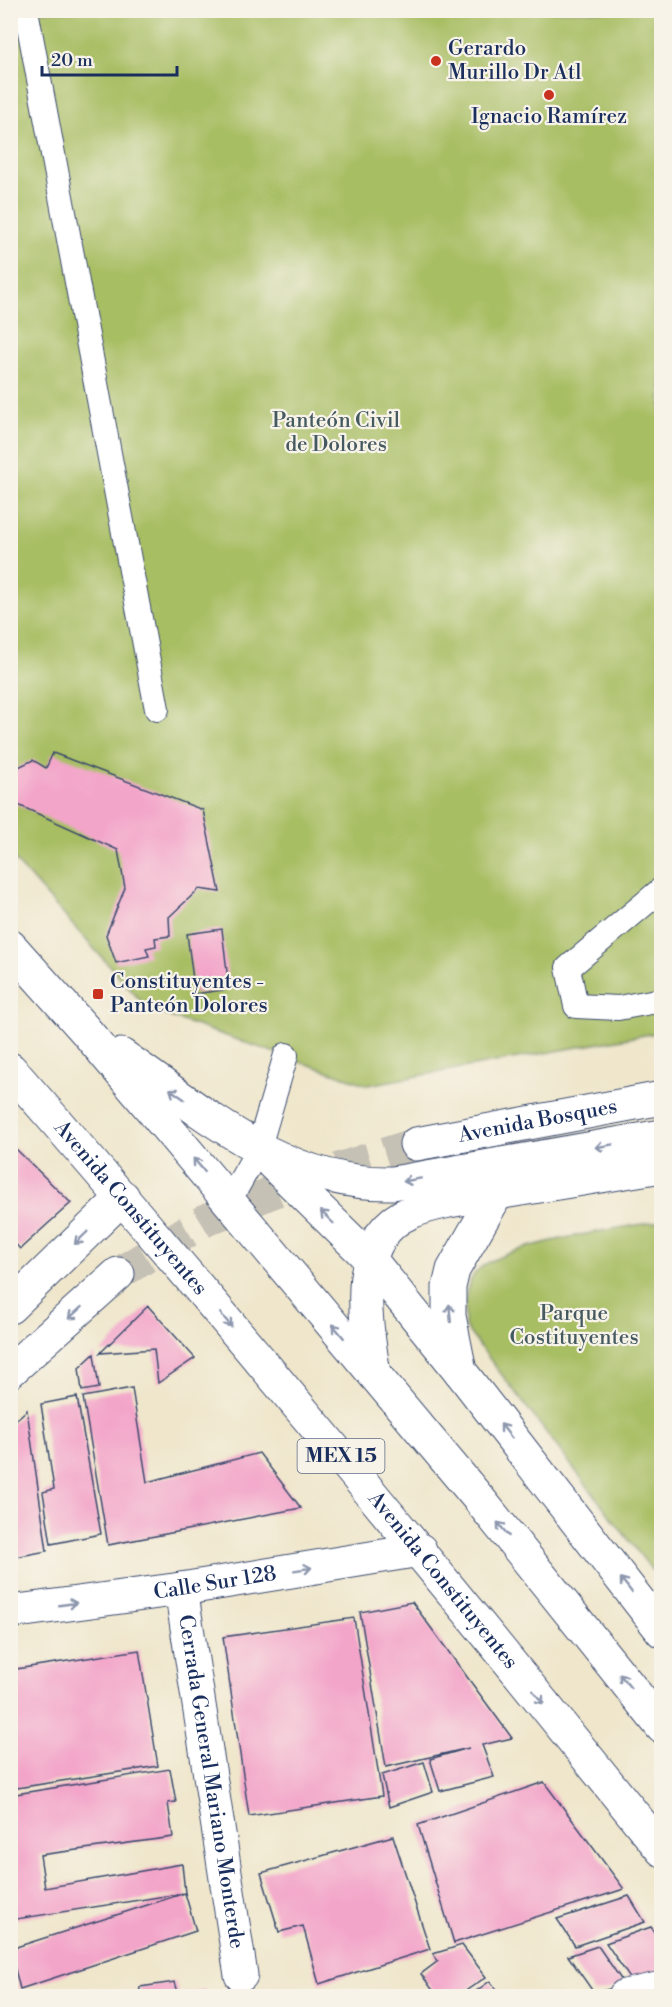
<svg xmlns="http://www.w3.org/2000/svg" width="672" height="2007" viewBox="0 0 672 2007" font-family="'Libre Bodoni',serif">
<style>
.green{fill:#a8be63;stroke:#627660;stroke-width:1.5}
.building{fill:#f3a5c9}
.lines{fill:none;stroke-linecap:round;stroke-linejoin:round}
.secondary-tunnel{stroke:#c5c1b5;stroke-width:33;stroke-dasharray:33 16;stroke-linecap:butt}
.lane-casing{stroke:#3b4a6e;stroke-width:26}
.street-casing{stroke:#3b4a6e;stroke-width:35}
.secondary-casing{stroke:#3b4a6e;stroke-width:35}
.highway-casing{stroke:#3b4a6e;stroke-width:35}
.lane{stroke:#fff;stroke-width:24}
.street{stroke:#fff;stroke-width:33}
.secondary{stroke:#fff;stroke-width:33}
.highway{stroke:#fff;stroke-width:33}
.oneway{stroke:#8d97ae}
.poi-dot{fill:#c8321e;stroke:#f7f3e8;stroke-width:2}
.labels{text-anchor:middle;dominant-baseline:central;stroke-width:4.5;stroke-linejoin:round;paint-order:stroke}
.shield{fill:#f7f3e8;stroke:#5d6a87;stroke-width:1.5}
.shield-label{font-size:20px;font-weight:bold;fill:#1b2f5e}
.poi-label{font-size:21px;fill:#1b2f5e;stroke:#f7f3e8;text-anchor:start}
.park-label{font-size:21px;fill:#455a60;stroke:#f7f3e8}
.street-label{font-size:21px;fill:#1b2f5e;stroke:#f7f3e8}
</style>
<rect width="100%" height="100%" fill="#f7f3e8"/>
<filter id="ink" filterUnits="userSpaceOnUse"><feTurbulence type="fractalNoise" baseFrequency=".0167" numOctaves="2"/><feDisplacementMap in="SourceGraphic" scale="12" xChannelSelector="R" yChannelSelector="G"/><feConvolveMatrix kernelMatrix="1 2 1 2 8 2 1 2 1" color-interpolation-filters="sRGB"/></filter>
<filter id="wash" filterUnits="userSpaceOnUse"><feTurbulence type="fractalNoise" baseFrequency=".008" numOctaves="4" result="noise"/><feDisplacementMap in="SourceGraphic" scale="24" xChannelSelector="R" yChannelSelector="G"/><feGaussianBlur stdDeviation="1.35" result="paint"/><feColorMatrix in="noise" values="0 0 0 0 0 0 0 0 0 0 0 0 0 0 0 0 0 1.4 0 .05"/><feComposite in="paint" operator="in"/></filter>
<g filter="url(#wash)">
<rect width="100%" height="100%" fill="#efe6cb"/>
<g class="green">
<polygon points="10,11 661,11 661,1032 368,1085 148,1009 11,856"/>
<path d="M661 1221V1582L465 1327C465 1309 463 1289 475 1273 498 1244 622 1228 661 1221Z"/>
</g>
<g id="blocks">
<g class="building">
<polygon points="53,753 203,810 220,892 199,889 169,917 170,936 155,938 156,946 146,948 149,956 116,963 106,935 125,888 118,850 14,803 10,805 10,771 33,760 46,768"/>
<polygon points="222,929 229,989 195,994 187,934"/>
<polygon points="15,1148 71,1203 20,1249 10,1238 10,1192 13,1190 10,1186 10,1152"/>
<polygon points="148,1306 195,1358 158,1383 154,1349 100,1353"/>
<polygon points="94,1354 99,1388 82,1391 79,1368"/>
<polygon points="132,1388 147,1482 259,1453 301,1508 108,1545 83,1397"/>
<polygon points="77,1397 101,1534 51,1544 43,1492 54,1489 41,1404"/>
<polygon points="27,1410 47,1551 10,1558 10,1425"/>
<polygon points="412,1602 512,1738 482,1745 494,1777 440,1791 430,1759 469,1748 386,1767 360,1612"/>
<polygon points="354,1618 382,1796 249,1816 223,1637"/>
<polygon points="139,1650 158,1766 10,1789 10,1670"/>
<polygon points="424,1762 433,1792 389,1807 382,1775"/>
<polygon points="170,1769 176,1802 168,1803 173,1837 40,1855 45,1888 182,1864 185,1893 196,1931 20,1989 10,1949 185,1893 10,1920 10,1795"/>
<polygon points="544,1782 624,1889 454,1943 418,1825"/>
<polygon points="393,1836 430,1949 319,1984 303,1926 279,1932 261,1873"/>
<polygon points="629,1896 645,1922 575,1946 557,1919"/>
<polygon points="651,1927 662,1942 662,1975 633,1983 606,1943"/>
<polygon points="462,1945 486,1977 458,1996 437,1996 421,1974 438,1961 433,1954"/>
<polygon points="598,1946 625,1985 594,1993 568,1956"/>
<polygon points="490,1981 501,1996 474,1996 472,1994"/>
<polygon points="175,1982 179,1996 139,1996 140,1987"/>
<polygon points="205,1990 206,1996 180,1996 180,1995"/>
</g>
</g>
</g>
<g filter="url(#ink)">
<use href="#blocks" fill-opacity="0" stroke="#3b4a6e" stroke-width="1.5"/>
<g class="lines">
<polyline class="secondary-tunnel" points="118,1274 206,1220 292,1184 416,1144"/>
<defs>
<g id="lane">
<polyline points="26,10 157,709"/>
<polyline points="662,889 568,968 576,1006 618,1008 662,1000"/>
<polyline points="229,1201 258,1150 286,1055"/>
</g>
<g id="street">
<path id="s1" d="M181 1589 241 1975"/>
<polyline points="625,1996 662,1988"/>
</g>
<g id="secondary">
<path id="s2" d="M416 1144 662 1098"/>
<polyline points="662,1166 497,1193 453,1270 449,1287 449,1316 460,1371 662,1631"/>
<polyline points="10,1307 123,1197"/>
<polyline points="10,1371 118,1274"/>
<path id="s3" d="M10 1612 181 1589 420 1550"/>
</g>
<g id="highway">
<polyline points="10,946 85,1030 479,1499 662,1727"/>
<path d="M121 1055C205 1113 285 1186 393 1183L662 1136"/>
<path id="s4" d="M10 1069C234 1324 449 1586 662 1850"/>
<polyline points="272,1163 369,1258 460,1371"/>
<path d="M374 1374C366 1323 349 1237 411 1212 437 1201 469 1198 497 1193"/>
</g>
</defs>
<use href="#lane" class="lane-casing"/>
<use href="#street" class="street-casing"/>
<use href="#secondary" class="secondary-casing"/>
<use href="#highway" class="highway-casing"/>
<use href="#lane" class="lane"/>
<use href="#street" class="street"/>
<use href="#secondary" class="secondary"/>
<use href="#highway" class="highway"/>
</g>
<defs><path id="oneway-shaft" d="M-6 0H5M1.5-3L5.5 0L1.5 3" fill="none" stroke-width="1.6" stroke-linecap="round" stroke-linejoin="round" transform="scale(1.5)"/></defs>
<g class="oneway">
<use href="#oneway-shaft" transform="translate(177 1094) rotate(-145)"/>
<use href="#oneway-shaft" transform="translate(604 1146) rotate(170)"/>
<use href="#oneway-shaft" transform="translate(199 1165) rotate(-130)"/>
<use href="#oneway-shaft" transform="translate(412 1180) rotate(170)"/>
<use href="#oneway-shaft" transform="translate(327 1217) rotate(-136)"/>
<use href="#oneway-shaft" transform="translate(81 1238) rotate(136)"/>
<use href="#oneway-shaft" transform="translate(75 1313) rotate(138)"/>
<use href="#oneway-shaft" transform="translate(450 1313) rotate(-95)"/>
<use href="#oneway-shaft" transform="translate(226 1320) rotate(50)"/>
<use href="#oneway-shaft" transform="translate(338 1331) rotate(-130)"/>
<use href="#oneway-shaft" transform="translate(506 1431) rotate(-128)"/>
<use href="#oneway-shaft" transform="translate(503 1529) rotate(-129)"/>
<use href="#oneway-shaft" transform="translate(303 1569) rotate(-9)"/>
<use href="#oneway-shaft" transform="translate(626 1585) rotate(-128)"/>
<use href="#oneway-shaft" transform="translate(68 1604) rotate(-8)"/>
<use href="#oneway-shaft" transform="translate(625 1681) rotate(-129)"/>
<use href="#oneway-shaft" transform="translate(538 1697) rotate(51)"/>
</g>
</g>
<g class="poi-dot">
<circle cx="436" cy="61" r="6"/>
<circle cx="549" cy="95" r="6"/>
<rect x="92" y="988" width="12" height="12" rx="3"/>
</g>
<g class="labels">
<rect class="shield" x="297.5" y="1439" width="87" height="34" rx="4.5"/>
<g class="shield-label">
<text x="341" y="1456">MEX 15</text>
</g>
<g class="poi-label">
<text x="448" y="49">Gerardo<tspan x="448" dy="24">Murillo Dr Atl</tspan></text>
<text x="549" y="117" text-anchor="middle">Ignacio Ramírez</text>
<text x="110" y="982">Constituyentes -<tspan x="110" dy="24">Panteón Dolores</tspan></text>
</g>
<g class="park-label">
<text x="336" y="421">Panteón Civil<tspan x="336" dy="24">de Dolores</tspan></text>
<text x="574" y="1314">Parque<tspan x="574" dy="24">Costituyentes</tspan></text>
</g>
<g class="street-label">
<text stroke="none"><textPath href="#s2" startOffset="124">Avenida Bosques</textPath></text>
<text stroke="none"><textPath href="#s4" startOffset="184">Avenida Constituyentes</textPath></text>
<text stroke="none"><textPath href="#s4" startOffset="670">Avenida Constituyentes</textPath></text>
<text stroke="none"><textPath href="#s3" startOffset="207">Calle Sur 128</textPath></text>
<text stroke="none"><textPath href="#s1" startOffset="195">Cerrada General Mariano Monterde</textPath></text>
</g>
</g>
<rect width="672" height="2007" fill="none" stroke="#f7f3e8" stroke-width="36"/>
<path d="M42 66v9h135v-9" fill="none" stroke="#1b2f5e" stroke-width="3"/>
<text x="51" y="66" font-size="18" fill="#1b2f5e" stroke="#f7f3e8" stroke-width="4.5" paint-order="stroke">20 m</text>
</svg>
